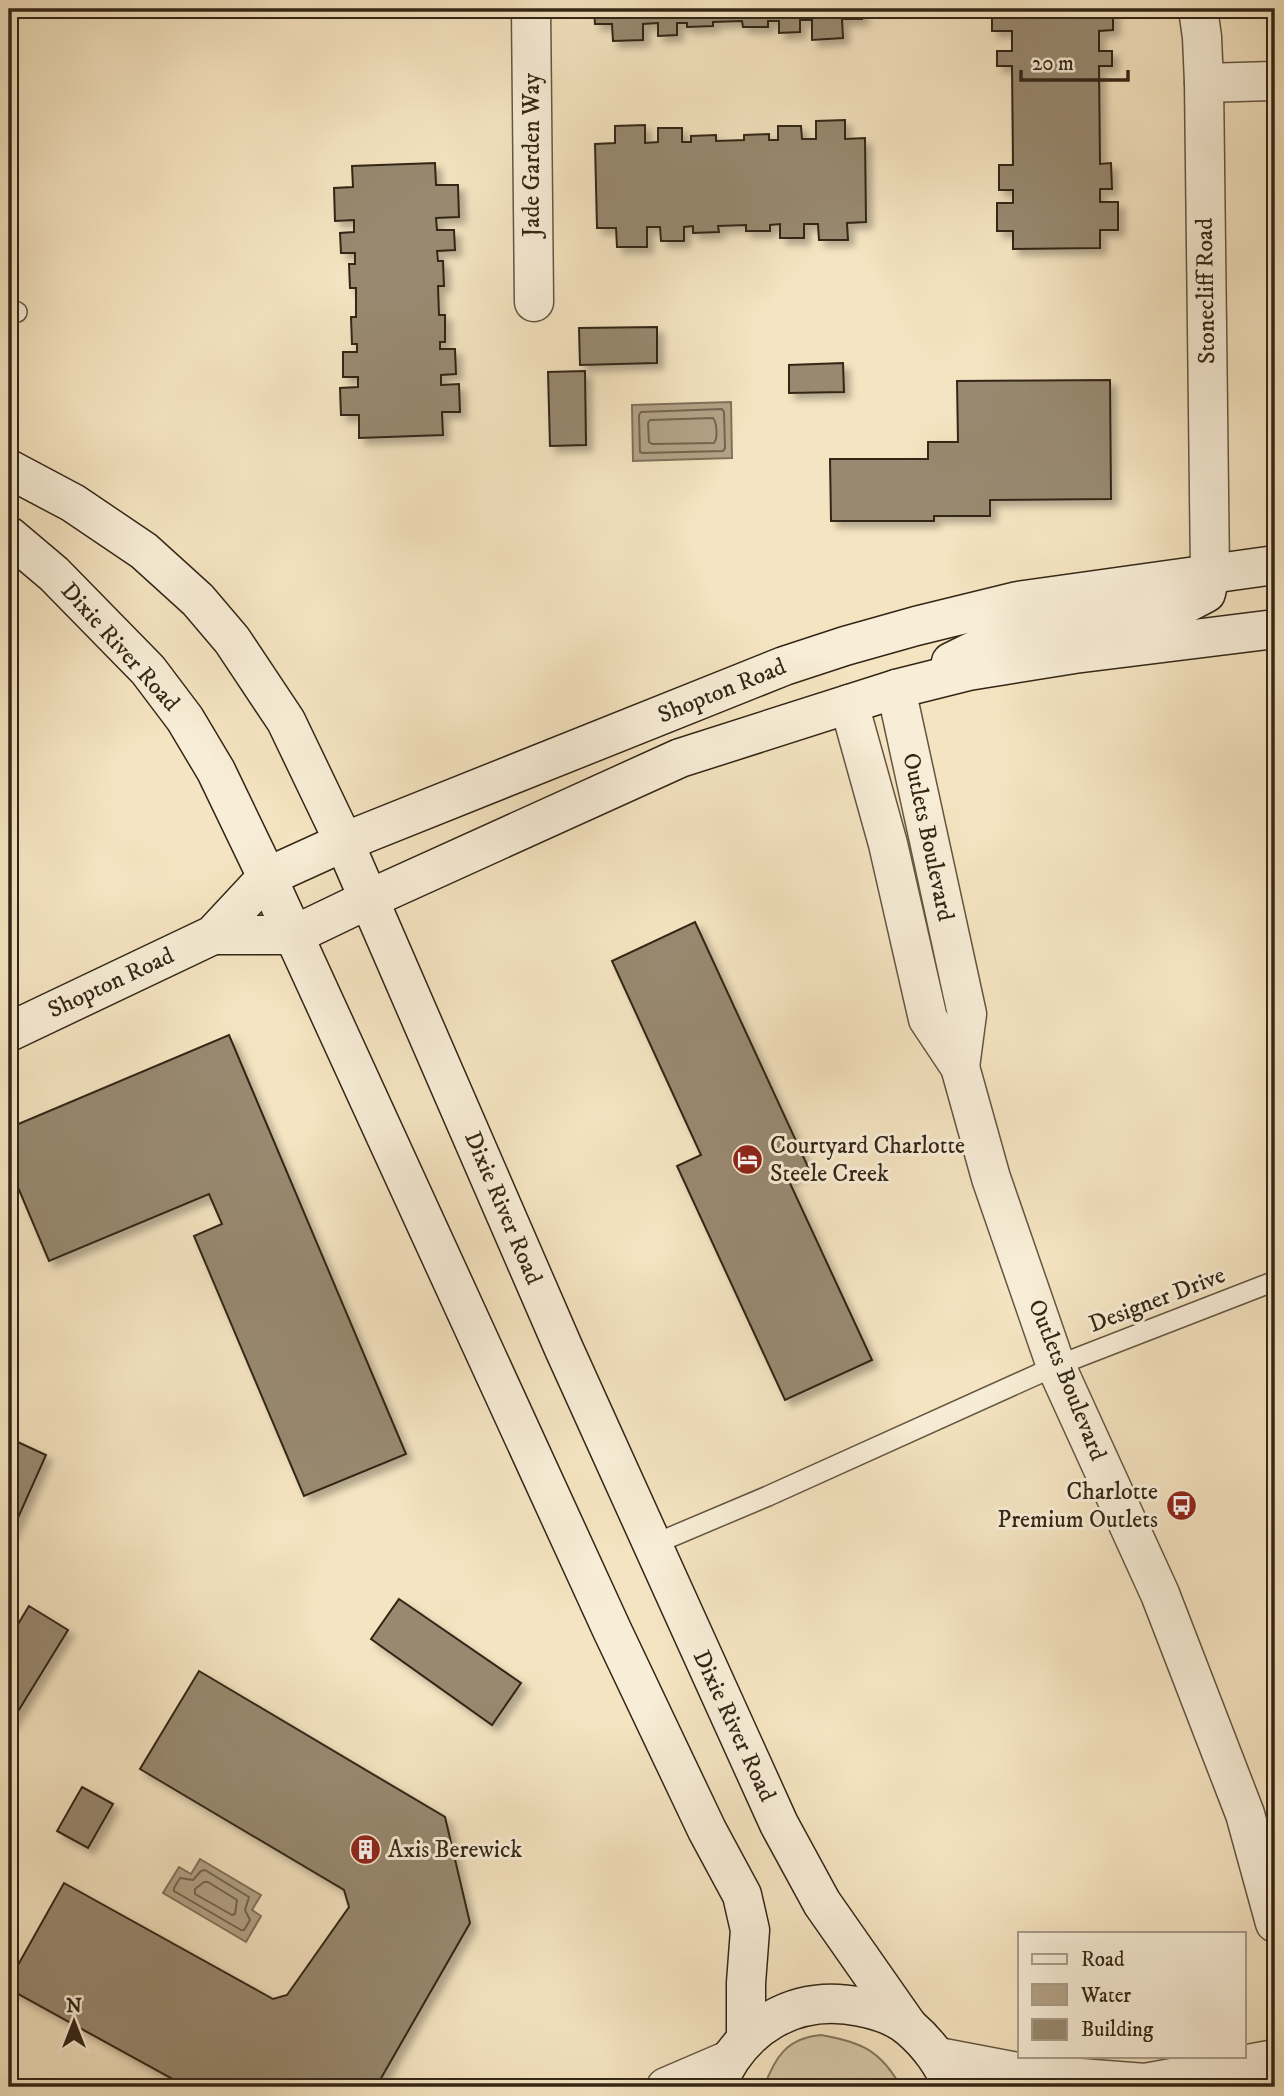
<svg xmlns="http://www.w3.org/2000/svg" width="1284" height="2096" viewBox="0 0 1284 2096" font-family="'IM FELL DW Pica',serif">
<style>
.green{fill:#d4c4a4;stroke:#84755d;stroke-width:2}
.water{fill:#b3a387;stroke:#80715a;stroke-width:2}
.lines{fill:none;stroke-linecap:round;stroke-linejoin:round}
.shore{stroke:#73644e;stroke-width:2}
.building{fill:#98896f;stroke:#332616;stroke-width:2;filter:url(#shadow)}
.lane-casing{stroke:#645641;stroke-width:22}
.street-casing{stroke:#645641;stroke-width:41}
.secondary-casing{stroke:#332616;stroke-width:41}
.lane{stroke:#f8edd7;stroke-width:19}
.street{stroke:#f8edd7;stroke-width:38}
.secondary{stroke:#f8edd7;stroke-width:38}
.labels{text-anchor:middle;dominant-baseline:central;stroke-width:6;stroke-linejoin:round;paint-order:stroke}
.street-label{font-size:24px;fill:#332616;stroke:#f8edd7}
.poi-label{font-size:24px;fill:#332616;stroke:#f8edd7;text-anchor:start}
</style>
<defs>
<filter id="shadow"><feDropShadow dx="6" dy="6" stdDeviation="3.5" flood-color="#0004"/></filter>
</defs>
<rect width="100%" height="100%" fill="#f5e4c1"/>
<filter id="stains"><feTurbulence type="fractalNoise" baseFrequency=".00286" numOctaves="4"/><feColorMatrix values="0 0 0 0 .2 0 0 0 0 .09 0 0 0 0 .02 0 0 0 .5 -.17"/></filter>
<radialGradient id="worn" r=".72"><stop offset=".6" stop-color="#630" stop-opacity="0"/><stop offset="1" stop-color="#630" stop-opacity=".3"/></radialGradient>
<path class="green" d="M821 2035C862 2042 881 2051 901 2087H764C775 2057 787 2038 821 2035Z"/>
<g class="water">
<polygon points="731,402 732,458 633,461 632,405"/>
<polygon points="200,1859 261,1895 252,1910 261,1916 246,1942 163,1893 179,1867 191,1874"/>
</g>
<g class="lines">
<g class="shore">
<polygon points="722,409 724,412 725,448 723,451 643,453 640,452 639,415 641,412"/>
<path d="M713 418C717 423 718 438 714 443L652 444 649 442 648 423 650 420Z"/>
<polygon points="205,1870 249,1897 245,1910 250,1920 244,1930 241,1930 174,1891 174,1888 180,1878 193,1880 201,1871"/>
<polygon points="204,1882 208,1882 237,1900 235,1914 232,1915 195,1894 195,1889"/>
</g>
</g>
<g class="building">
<polygon points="594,9 862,9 862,19 842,19 843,38 812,40 812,20 800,20 800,32 779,33 779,21 768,21 768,27 743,27 742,21 713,22 713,26 687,27 687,23 677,23 677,35 658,36 658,23 643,24 643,40 613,41 612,24 595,24"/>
<polygon points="992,9 1113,9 1113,30 1099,31 1099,51 1112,51 1112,66 1099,66 1100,164 1111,163 1112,189 1100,189 1100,202 1118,202 1118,230 1100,230 1100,248 1013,249 1013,231 997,231 997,203 1013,203 1013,190 999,190 999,165 1013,165 1012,66 997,66 997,51 1012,51 1012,31 992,31"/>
<polygon points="845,120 845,139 865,138 866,222 847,223 848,240 819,240 818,224 804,224 804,238 780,238 780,224 770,225 770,231 746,231 746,225 718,226 719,232 693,233 693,226 684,227 684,241 661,241 660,227 647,227 647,247 617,247 616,228 597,228 595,144 615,143 615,126 645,125 645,143 658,142 658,128 682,128 682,142 691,142 691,136 716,135 716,141 744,140 744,135 769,134 769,140 778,140 778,126 801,126 802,139 816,139 816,121"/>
<polygon points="435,163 436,185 458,185 459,217 436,218 437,230 454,230 455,250 437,251 438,261 443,261 444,286 438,286 439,315 445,315 445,342 440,342 440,349 455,349 456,374 441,375 441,385 459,384 460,412 442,412 443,435 359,438 359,415 341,415 340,388 358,387 358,377 343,377 343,352 357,352 357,344 352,344 351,317 356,317 356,288 350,288 349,264 355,264 355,253 341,253 340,233 354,232 354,220 335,221 334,188 353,187 352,166"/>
<polygon points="657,327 657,363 580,365 579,328"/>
<polygon points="843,363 844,392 789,393 789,365"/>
<polygon points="585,371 586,445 550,446 548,372"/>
<polygon points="1110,380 1111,499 990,500 990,516 934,516 934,521 831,521 830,459 928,459 928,442 958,442 957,381"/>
<polygon points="695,922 809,1169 788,1179 872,1360 785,1400 677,1166 701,1155 612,961"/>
<polygon points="229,1035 406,1454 304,1496 194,1236 222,1224 209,1194 49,1261 9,1166 9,1128"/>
<polygon points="9,1438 46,1455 9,1538"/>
<polygon points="399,1599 521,1683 492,1725 371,1639"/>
<polygon points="29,1606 68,1630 9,1726 9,1639"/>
<polygon points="199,1671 445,1817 470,1923 376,2087 187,2087 9,1989 9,1981 64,1883 273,1999 287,1995 349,1907 344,1890 140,1769"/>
<polygon points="82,1787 113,1804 88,1848 57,1831"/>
</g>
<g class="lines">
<defs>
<g id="lane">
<polyline points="9,308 17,312"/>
<polyline points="652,1545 768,1496 1056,1366 1275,1281"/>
</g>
<g id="street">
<polyline points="531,9 534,302"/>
<polyline points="1198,9 1202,37 1204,83 1210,573"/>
<polyline points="1204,83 1275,81"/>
<polyline points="896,689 967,1014 960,1067"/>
<polyline points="849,704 888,844 928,1019 960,1067 991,1178 1056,1366 1160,1594 1245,1814 1275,1923"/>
<polyline points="938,2057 1028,2074 1145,2083 1275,2059"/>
<polyline points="666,2087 729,2060"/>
</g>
<g id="secondary">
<polyline points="9,469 73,503 144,551 198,600 232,640 286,721 344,842 564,1349 779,1824 822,1903 908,2026"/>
<polyline points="9,536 54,574 148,670 185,719 216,771 267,877 612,1630 707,1830 742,1895 750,1930 746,1983 746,2038"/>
<polyline points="951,662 1010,633 1187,603 1206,593 1208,584"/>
<polyline points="213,935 294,935 369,899 680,758 896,689 968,671 1074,654 1275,629"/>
<polyline points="9,1032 213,935 267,877 344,842 784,666 845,646 916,626 1018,601 1275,565"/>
<path d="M716 2087C740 2027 795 1993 861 2007 877 2010 897 2017 910 2028 931 2046 941 2063 954 2087"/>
</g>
</defs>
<use href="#lane" class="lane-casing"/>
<use href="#street" class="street-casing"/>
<use href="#secondary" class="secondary-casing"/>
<use href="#lane" class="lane"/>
<use href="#street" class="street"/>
<use href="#secondary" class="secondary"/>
</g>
<defs>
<symbol id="hotel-disc" viewBox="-11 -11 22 22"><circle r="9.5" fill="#8f2418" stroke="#f8edd7"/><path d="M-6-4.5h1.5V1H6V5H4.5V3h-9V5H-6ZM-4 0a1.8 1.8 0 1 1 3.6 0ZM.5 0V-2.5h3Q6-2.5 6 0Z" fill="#fff"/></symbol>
<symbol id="bus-disc" viewBox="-11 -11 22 22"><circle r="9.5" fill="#8f2418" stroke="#f8edd7"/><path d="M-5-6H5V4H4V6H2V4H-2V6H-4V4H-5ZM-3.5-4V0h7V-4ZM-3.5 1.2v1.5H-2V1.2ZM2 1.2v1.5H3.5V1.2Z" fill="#fff"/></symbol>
<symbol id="building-disc" viewBox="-11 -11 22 22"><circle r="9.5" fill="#8f2418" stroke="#f8edd7"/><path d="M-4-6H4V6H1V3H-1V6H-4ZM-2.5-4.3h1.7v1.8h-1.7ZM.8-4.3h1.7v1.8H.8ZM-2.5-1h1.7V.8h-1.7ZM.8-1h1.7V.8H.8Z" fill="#fff"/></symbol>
</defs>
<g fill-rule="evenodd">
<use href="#hotel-disc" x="730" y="1142" width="35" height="35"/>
<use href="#bus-disc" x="1164" y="1488" width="35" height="35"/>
<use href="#building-disc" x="348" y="1832" width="35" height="35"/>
</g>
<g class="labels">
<g class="street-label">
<text transform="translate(532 155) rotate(-90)">Jade Garden Way</text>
<text transform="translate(1206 291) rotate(-91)">Stonecliff Road</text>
<text transform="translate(120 647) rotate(48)">Dixie River Road</text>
<text transform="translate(722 691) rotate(-22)">Shopton Road</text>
<text transform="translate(928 837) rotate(78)">Outlets Boulevard</text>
<text transform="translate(111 983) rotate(-25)">Shopton Road</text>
<text transform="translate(503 1208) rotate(67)">Dixie River Road</text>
<text transform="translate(1157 1300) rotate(-21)">Designer Drive</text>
<text transform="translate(1067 1380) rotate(68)">Outlets Boulevard</text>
<text transform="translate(734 1726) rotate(65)">Dixie River Road</text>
</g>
<g class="poi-label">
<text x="770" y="1146">Courtyard Charlotte<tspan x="770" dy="28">Steele Creek</tspan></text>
<text x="1158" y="1492" text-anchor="end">Charlotte<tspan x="1158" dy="28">Premium Outlets</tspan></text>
<text x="388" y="1850">Axis Berewick</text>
</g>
</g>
<rect width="1284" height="2096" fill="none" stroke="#f5e4c1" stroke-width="35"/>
<rect x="10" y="10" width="1263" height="2075" fill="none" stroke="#332616" stroke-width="3.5"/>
<rect x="18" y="18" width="1249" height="2061" fill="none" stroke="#332616" stroke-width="2"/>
<rect x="1018" y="1932" width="228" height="126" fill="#f8edd7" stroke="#a99d8a" stroke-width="2"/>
<rect x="1032" y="1954" width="35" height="10" fill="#f8edd7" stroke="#a99d8a" stroke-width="2"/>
<text x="1081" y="1966" font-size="21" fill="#332616">Road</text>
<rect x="1032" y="1984" width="35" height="21" fill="#b3a387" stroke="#a99d8a" stroke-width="2"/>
<text x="1081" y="2002" font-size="21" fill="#332616">Water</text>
<rect x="1032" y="2019" width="35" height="21" fill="#98896f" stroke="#a99d8a" stroke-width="2"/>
<text x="1081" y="2036" font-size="21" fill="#332616">Building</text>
<g transform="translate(74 2022)" stroke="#f8edd7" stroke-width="5" paint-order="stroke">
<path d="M0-5L12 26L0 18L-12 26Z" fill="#332616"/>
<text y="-10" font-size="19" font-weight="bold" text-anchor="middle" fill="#332616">N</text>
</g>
<path d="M1021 70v10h107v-10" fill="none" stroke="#332616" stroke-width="3.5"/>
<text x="1032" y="70" font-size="21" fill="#332616" stroke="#f8edd7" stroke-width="5" paint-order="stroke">20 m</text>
<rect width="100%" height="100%" filter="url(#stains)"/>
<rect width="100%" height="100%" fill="url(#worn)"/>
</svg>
